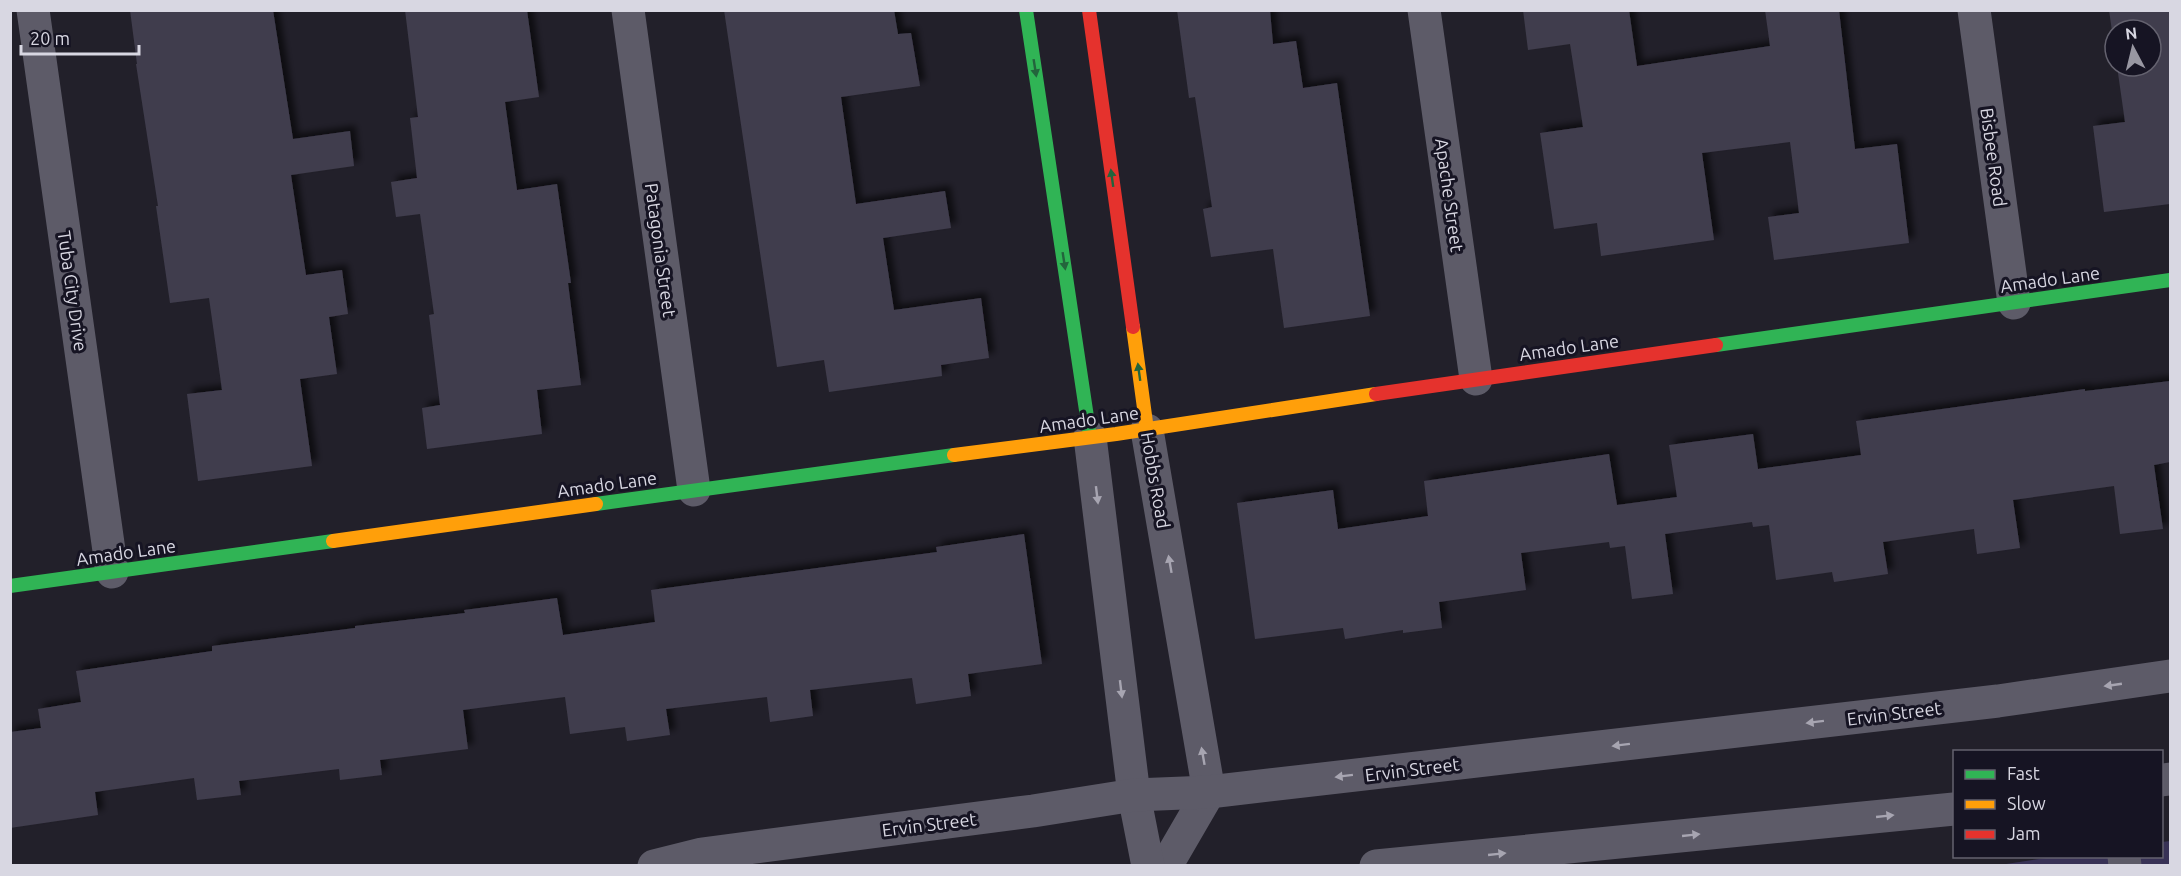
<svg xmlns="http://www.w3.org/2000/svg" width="2181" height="876" viewBox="0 0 2181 876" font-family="Ubuntu,sans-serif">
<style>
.green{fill:#383256}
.building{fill:#403d4d;filter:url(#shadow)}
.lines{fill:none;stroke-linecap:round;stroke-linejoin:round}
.street{stroke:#5d5b68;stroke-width:33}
.fast{stroke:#30b455;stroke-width:14}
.slow{stroke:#ff9f0a;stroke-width:14}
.jam{stroke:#e5322d;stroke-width:14}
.oneway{fill:#23643c}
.oneway2{fill:#a7a5b1}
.labels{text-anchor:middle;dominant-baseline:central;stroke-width:6;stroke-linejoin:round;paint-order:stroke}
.street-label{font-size:18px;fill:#d8d7e2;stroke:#161423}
</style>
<defs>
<filter id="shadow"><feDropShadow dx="5.5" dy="-5.5" stdDeviation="3" flood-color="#0009"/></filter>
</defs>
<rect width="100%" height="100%" fill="#22202a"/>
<polygon class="green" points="2170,841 2170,865 1993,866 2059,856 2162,856 2162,842"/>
<g class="building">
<polygon points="130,10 273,10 293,139 350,131 354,166 291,175 306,275 342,270 348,314 329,317 337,374 300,379 312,466 198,481 187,394 222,390 209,298 170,303 156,206 158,206 136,64 137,64"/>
<polygon points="405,10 527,10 539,97 505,102 517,190 557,184 571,283 568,283 581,385 537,390 542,434 427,449 422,408 440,405 429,315 434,314 420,214 396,217 391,182 417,178 410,118 418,117"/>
<polygon points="724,10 894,10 898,34 911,33 920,86 841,97 856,204 945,191 951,228 883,238 894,310 981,298 989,358 941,365 942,376 829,392 824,360 777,367"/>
<polygon points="1177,10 1270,10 1273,44 1296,41 1303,88 1337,83 1370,316 1284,328 1273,249 1211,257 1203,209 1212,207 1195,97 1189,98"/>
<polygon points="1523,10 1629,10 1637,66 1770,46 1765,10 1839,10 1855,149 1897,144 1909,243 1774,260 1768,217 1799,213 1790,142 1702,153 1714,240 1601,256 1597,223 1554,229 1540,133 1583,127 1570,44 1528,50"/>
<polygon points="2109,10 2170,10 2170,204 2104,212 2093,126 2125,122 2117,66 2151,66 2151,30 2115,30 2115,52"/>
<polygon points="2170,381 2170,462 2154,465 2163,529 2120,534 2114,486 2013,500 2020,548 1977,554 1974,529 1883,542 1888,574 1834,582 1832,572 1776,580 1769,525 1753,527 1752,522 1665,534 1673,594 1632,599 1625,546 1610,548 1609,542 1521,553 1526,590 1439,602 1442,628 1403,633 1403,630 1345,639 1343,628 1255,639 1237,503 1333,490 1338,529 1428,516 1424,481 1609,454 1617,505 1677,497 1669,445 1753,434 1758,469 1861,455 1856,421 2085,389 2085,391"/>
<polygon points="1024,534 1042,664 968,674 971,696 916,704 912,678 810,690 813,716 770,722 767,697 666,709 670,735 627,741 625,727 570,734 565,697 463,710 468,749 380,760 382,775 340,780 339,769 239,781 241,795 197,800 194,778 95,792 98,815 10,828 10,732 41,728 38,709 81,702 76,671 212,651 212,646 355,628 355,626 465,613 464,610 557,598 563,635 655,622 651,590 937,552 936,547"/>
</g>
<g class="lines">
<g class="street">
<polyline points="33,10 112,572"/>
<polyline points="628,10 694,490"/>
<polyline points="1424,10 1476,379"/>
<polyline points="1974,10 2014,303"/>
<polyline points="1147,430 1209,792 1166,866"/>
<polyline points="1090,437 1134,795 1148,866"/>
<polyline points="2162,780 2170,779"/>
<polyline points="2124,856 2125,866"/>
<polyline points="654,866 702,854 1033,811 1134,795 1209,792 1998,701 2170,676"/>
<polyline points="1376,866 1954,809"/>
</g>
<g class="fast">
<polyline points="1026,10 1090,437"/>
<polyline points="1716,345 2170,280"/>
<polyline points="596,504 954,455"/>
<polyline points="10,586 333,541"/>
</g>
<g class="slow">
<polyline points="1133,327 1147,430"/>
<polyline points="954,455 1116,434 1376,394"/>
<polyline points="333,541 596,504"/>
</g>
<g class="jam">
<polyline points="1089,10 1133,327"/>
<polyline points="1376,394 1716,345"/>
</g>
</g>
<defs><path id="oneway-solid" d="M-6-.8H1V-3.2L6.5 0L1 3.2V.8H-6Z" transform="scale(1.5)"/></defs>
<g class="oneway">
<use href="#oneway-solid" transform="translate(1035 68) rotate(81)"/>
<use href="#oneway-solid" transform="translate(1112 178) rotate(-98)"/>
<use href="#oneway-solid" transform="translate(1064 261) rotate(81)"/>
<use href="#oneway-solid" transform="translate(1139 372) rotate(-98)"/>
</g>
<g class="oneway2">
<use href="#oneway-solid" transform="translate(1097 495) rotate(83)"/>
<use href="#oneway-solid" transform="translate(1170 564) rotate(-100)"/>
<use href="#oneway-solid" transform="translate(2113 685) rotate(172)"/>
<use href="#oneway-solid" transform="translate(1121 689) rotate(83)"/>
<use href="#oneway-solid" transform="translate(1815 722) rotate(173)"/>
<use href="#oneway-solid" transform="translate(1621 745) rotate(173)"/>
<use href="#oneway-solid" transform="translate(1203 756) rotate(-100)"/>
<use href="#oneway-solid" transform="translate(1344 776) rotate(173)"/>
<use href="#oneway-solid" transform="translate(1885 816) rotate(-6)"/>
<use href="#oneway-solid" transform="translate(1691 835) rotate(-6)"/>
<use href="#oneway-solid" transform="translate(1497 854) rotate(-6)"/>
</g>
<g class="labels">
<g class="street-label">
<text transform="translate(1994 157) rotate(82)">Bisbee Road</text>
<text transform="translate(1450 195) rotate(82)">Apache Street</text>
<text transform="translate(661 250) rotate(82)">Patagonia Street</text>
<text transform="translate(2050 279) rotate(-8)">Amado Lane</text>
<text transform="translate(73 291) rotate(82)">Tuba City Drive</text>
<text transform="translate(1569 347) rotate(-8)">Amado Lane</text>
<text transform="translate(1089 419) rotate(-8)">Amado Lane</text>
<text transform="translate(1156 480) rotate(80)">Hobbs Road</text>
<text transform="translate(607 484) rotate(-8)">Amado Lane</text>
<text transform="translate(126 552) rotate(-8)">Amado Lane</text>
<text transform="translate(1894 713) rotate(-7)">Ervin Street</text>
<text transform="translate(1412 769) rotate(-7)">Ervin Street</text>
<text transform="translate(929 824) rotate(-7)">Ervin Street</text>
</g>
</g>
<rect width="2181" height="876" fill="none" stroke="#d8d7e2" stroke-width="24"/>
<rect x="1953" y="750" width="210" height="108" fill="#161423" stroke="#64626f" stroke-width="1.5"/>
<rect x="1965" y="770" width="30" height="9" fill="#30b455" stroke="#64626f" stroke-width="1.5"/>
<text x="2007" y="780" font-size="18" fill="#d8d7e2">Fast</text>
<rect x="1965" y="800" width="30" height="9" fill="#ff9f0a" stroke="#64626f" stroke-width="1.5"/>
<text x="2007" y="810" font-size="18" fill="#d8d7e2">Slow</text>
<rect x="1965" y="830" width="30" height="9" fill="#e5322d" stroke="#64626f" stroke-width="1.5"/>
<text x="2007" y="840" font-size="18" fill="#d8d7e2">Jam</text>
<g transform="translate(2133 48) rotate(353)"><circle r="28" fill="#161423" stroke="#64626f" stroke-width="1.5"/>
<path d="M0-4.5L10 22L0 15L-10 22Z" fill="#9897a2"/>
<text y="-9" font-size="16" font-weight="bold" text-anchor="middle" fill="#d8d7e2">N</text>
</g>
<path d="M21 45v9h118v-9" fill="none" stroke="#d8d7e2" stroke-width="3"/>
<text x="30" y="45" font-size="18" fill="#d8d7e2" stroke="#161423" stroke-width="4.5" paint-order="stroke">20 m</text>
</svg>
